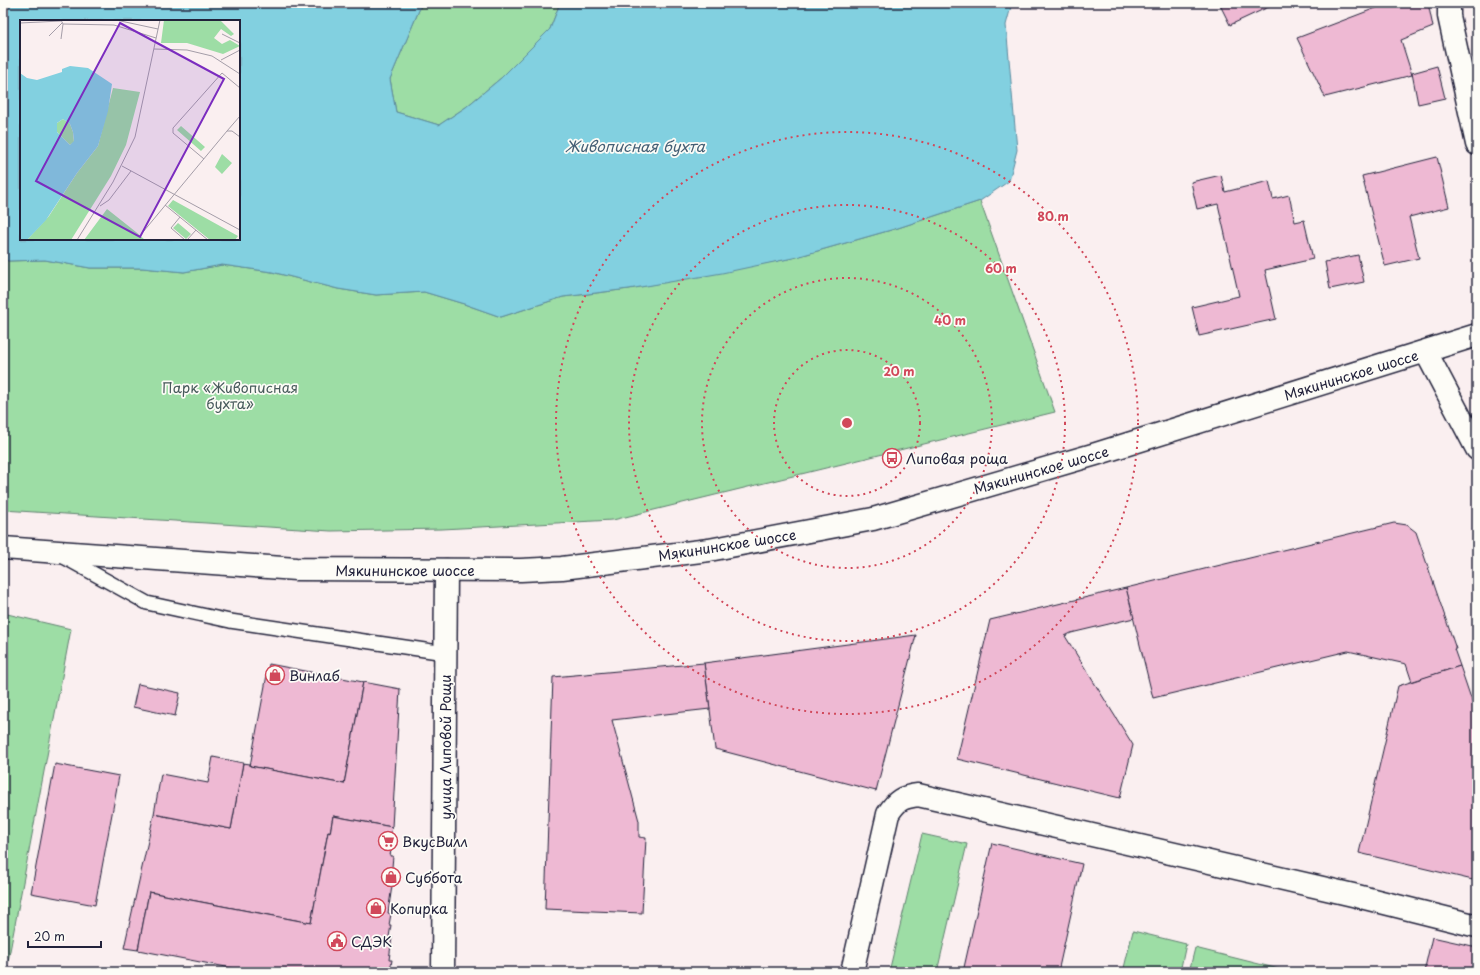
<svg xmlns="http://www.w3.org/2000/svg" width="1480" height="975" viewBox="0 0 1480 975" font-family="'Playpen Sans',sans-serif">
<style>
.green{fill:#9ddda5;stroke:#608070}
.water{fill:#82d0e0;stroke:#5c8a9e;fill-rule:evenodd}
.building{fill:#eeb9d3;stroke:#22223b}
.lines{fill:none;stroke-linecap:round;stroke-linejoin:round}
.service-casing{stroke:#22223b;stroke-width:16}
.minor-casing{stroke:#22223b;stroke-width:25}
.tertiary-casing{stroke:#22223b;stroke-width:25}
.service{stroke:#fdfcf7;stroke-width:13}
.minor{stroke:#fdfcf7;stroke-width:22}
.tertiary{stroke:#fdfcf7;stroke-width:22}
.ring{fill:none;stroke:#d1495b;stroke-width:2;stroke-dasharray:2 4}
.labels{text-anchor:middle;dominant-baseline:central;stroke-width:3.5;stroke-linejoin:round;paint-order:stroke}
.street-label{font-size:14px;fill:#22223b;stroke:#fdfcf7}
.park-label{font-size:14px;fill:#475a5b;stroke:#fdfcf7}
.poi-label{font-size:14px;fill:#22223b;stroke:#fdfcf7;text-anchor:start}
.water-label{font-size:15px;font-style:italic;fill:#445f75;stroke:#fdfcf7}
.inset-road{fill:none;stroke:#a49da8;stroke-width:1}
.view{fill:#7b2cbf;fill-opacity:0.15;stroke:#7b2cbf;stroke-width:2}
.inset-edge{fill:none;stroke:#22223b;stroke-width:2}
.centre{fill:#d1495b;stroke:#fdfcf7;stroke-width:2}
.ring-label{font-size:12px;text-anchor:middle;font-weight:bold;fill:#d1495b;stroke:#fdfcf7;stroke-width:3.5;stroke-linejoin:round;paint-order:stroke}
</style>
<rect width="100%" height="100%" fill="#faeff0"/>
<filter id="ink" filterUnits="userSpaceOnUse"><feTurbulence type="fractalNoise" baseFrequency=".025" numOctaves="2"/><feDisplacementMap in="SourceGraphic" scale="8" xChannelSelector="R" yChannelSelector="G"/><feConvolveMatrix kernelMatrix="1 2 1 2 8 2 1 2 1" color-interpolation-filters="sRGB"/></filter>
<g filter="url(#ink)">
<g class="green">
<polygon points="422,3 560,3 550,29 501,78 466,107 439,125 396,112 390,79"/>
<polygon points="980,201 1055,412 613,520 442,529 331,531 3,510 3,259 9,261 45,260 90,268 142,268 184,272 222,265 272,272 338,289 376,295 424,292 464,304 501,317 563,297 629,289 793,258 898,228"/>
<polygon points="3,613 71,629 6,972 3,972"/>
<polygon points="922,834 967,844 937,972 889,972"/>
<polygon points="1133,931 1186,944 1180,972 1123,972"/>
<polygon points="1195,948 1283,970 1280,972 1189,972"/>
</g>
<path class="water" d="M3 3H422L390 79 396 112 439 125 466 107 501 78 550 29 560 3H1012L1006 25 1017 150 1009 181 980 201 898 228 793 258 722 273 629 289 563 297 501 317 464 304 424 292 376 295 338 289 272 272 222 265 184 272 142 268H90L45 260 8 261 3 259ZM21 21H239V239H21Z"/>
<g class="building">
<polygon points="1219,3 1277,3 1230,25"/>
<polygon points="1389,3 1428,3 1433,27 1401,40 1412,75 1325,97 1297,38"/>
<polygon points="1437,66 1445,98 1418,104 1412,73"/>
<polygon points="1437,157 1449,207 1409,217 1419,258 1385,266 1362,176"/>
<polygon points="1221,175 1225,192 1269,181 1273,199 1289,195 1295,222 1304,220 1313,259 1265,270 1276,319 1199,336 1192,307 1239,296 1218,204 1197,209 1191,182"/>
<polygon points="1358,255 1364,282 1330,289 1325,262"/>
<polygon points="1394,523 1407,525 1416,532 1456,649 1454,649 1460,666 1412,682 1406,664 1348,651 1153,698 1126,588"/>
<polygon points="1126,588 1134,618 1071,633 1065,636 1133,745 1120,798 957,759 990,620"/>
<polygon points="916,635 876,791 715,749 704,663"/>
<polygon points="704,663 710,709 612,720 639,821 639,837 646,838 642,913 545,909 553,677"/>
<polygon points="269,664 363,682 344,784 250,766"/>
<polygon points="1460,666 1477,716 1477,881 1359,853 1398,686"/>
<polygon points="363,682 400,689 392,827 333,816 330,833 328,832 311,923 149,892 138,950 124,948 154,814 231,829 243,763 250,764 250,766 344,784"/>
<polygon points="138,684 180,693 175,716 133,707"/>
<polygon points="213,757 243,763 231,829 154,814 161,774 208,783"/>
<polygon points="55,764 119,776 95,905 31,893"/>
<polygon points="333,816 392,827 389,843 392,843 390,856 393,856 391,878 393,879 388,913 391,914 389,925 391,925 389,937 392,937 389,960 392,960 390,971 391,972 252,972 138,950 149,892 311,923 328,832 330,833"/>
<polygon points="992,843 1082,864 1058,972 963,972"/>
<polygon points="1432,937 1477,947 1477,972 1424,972"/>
<polygon points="797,968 814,972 776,972"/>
</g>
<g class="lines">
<defs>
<polyline id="service" points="62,556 147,603 230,621 445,653"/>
<g id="minor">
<polyline points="1449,3 1449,16 1477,144"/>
<polyline points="443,972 446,570"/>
<path d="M852 972 888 814C897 800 902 797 918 795L1353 895 1477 926"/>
</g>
<g id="tertiary">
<polyline points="1426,352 1477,449"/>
<polyline points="3,548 296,569 521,570 562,568 709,550 873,519 1096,454 1477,335"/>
</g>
</defs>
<use href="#service" class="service-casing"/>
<use href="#minor" class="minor-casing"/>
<use href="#tertiary" class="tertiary-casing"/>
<use href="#service" class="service"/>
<use href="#minor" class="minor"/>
<use href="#tertiary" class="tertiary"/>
</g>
</g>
<g class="ring">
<circle cx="847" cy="423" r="73"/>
<circle cx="847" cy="423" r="145"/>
<circle cx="847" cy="423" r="218"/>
<circle cx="847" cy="423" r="291"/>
</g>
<defs>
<symbol id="bus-ring" viewBox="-11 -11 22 22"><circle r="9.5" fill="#fdfcf7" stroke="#d1495b" stroke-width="1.5"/><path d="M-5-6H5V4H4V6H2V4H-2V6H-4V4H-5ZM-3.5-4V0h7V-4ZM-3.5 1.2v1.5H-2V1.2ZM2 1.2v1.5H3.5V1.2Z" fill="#d1495b"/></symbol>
<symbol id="shop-ring" viewBox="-11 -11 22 22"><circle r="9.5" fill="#fdfcf7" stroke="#d1495b" stroke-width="1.5"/><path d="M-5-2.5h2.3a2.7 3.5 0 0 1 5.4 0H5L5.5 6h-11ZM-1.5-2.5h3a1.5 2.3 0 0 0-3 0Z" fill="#d1495b"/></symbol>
<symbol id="supermarket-ring" viewBox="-11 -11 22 22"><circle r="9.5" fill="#fdfcf7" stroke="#d1495b" stroke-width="1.5"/><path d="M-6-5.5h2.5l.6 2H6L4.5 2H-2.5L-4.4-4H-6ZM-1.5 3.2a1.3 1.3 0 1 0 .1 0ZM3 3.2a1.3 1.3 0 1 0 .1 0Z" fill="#d1495b"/></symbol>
<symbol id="civic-ring" viewBox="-11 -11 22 22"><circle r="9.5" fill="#fdfcf7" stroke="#d1495b" stroke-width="1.5"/><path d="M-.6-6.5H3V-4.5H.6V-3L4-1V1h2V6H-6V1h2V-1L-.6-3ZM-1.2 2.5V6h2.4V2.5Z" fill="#d1495b"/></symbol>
</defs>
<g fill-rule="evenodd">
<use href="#bus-ring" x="881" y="447" width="22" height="22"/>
<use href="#shop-ring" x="264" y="664" width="22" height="22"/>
<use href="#supermarket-ring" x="377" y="830" width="22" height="22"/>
<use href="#shop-ring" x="380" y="866" width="22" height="22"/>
<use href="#shop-ring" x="365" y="897" width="22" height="22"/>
<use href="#civic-ring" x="326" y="930" width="22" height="22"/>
</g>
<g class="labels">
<g class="street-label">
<text transform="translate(1351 375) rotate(-17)">Мякининское шоссе</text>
<text transform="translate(1041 470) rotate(-16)">Мякининское шоссе</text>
<text transform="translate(727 545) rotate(-9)">Мякининское шоссе</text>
<text x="405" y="570">Мякининское шоссе</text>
<text transform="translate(445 747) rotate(-90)">улица Липовой Рощи</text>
</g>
<g class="park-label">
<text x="230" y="387">Парк «Живописная<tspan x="230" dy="16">бухта»</tspan></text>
</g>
<g class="poi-label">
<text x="906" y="458">Липовая роща</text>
<text x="289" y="675">Винлаб</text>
<text x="402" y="841">ВкусВилл</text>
<text x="405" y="877">Суббота</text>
<text x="390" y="908">Копирка</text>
<text x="351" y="941">СДЭК</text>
</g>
<g class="water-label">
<text x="635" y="145">Живописная бухта</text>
</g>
</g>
<g transform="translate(20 20)">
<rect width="220" height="220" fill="#faeff0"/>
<path d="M144 0H200L214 14 211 16 201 9 194 18 202 24 210 20 220 26 203 34 167 23H141ZM93 68 120 72 106 125 91 156 51 220H7L29 196 57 153 78 126ZM43 99 50 104 53 112 54 122 50 125 37 112V103ZM161 106 185 127 181 131 157 110ZM202 134 212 143 202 154 195 147ZM153 180 218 216 215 220H190L148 186ZM87 189 116 212 125 220H64ZM158 203 171 214 166 219 153 208Z" fill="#9ddda5"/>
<path d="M50 46 68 48 92 64 88 91 78 126 57 153 26 200 7 220H0V53L7 58 17 60 42 52V49ZM43 99 50 104 53 112 54 121 50 125 37 112V103Z" fill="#82d0e0" fill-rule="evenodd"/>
<path class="inset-road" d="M41 0 43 4 94 5 136 18M96 0 138 9M0 3 41 1M202 14 220 23M29 16 42 3M41 19 43 4M134 29 167 30 192 36 220 54M201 40 220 30M207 111 220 96M184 139 153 113V108L202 53 220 68M102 146 220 210M145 185 188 220M80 186 89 180 111 151M160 197 151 208 165 220M123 212 207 111H212L220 117M57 220 93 162 115 117 140 0M167 220 176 210"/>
<path class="view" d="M100 3 204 59 120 217 16 161Z"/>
<rect width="220" height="220" class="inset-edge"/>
</g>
<circle cx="847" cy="423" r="6" class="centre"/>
<g class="ring-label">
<text x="1053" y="221">80 m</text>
<text x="1001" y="273">60 m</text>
<text x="950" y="325">40 m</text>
<text x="899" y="376">20 m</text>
</g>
<rect width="1480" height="975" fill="none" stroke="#fdfcf7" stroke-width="16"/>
<rect x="8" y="8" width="1464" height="959" fill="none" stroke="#22223b" stroke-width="1.5" filter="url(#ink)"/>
<path d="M28 941v6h73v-6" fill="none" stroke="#22223b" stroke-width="2"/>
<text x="34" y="941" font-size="12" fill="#22223b" stroke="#fdfcf7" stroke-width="3" paint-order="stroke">20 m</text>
</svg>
